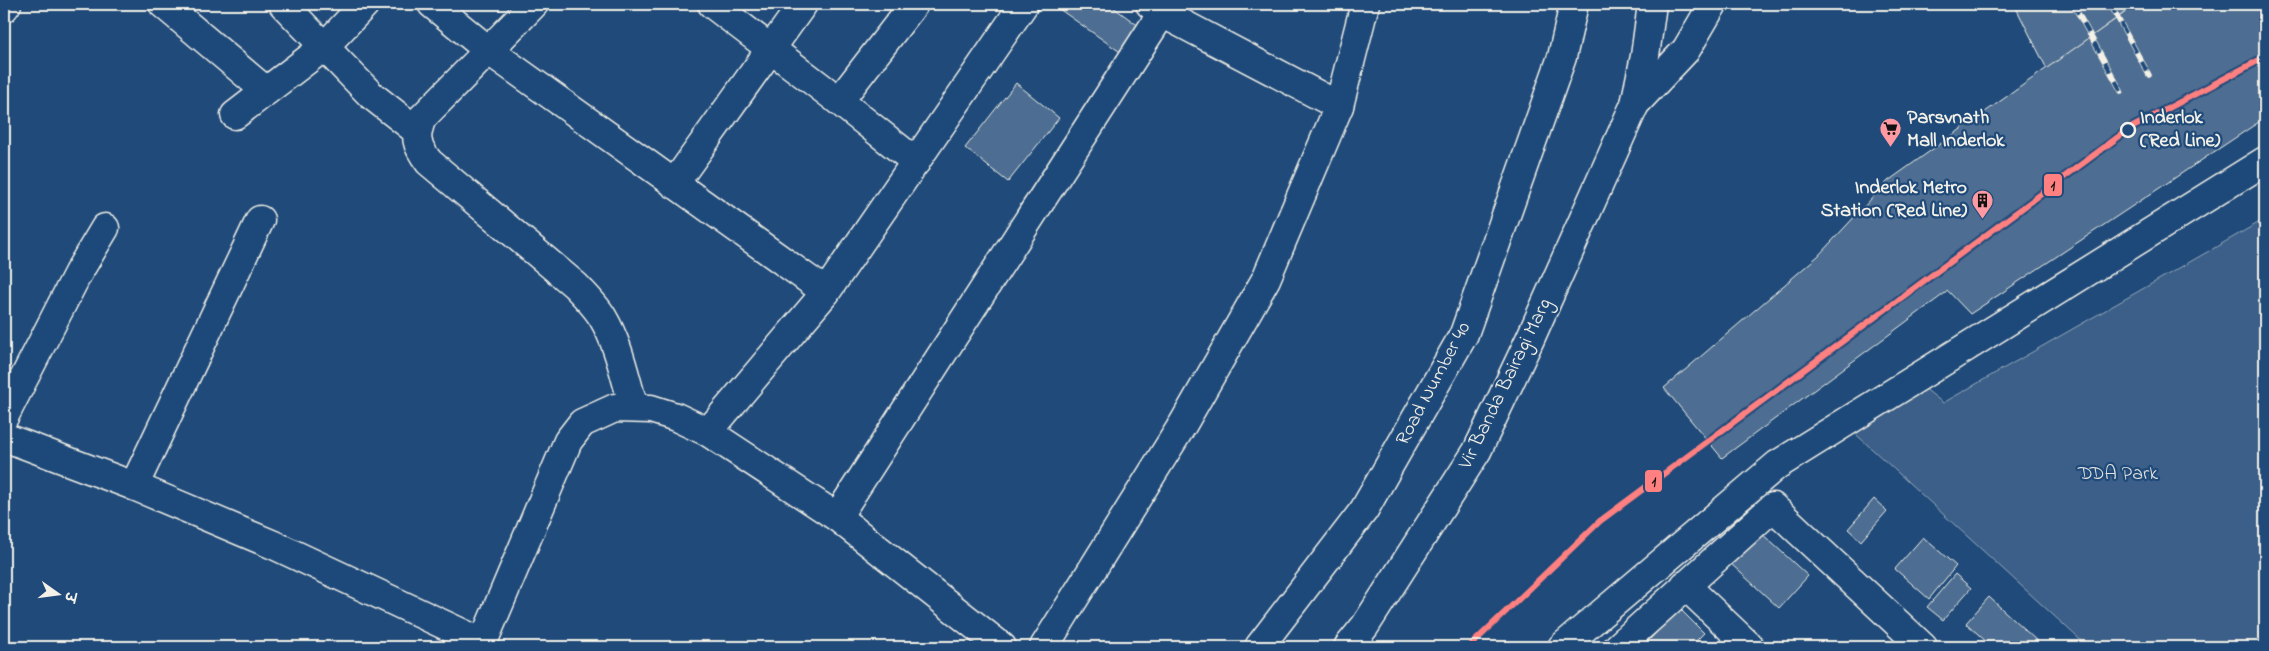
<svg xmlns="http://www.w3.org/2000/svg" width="2269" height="651" viewBox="0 0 2269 651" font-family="'Indie Flower','Playpen Sans Deva',sans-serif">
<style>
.green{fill:#3a5f88;stroke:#97a8b8}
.building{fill:#4d6e92;stroke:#f4f1e8}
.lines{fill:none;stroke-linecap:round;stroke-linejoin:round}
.minor-casing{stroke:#f4f1e8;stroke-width:31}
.major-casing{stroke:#f4f1e8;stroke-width:31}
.minor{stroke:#1f4a7a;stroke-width:28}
.major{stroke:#1f4a7a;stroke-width:28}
.rail-casing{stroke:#f4f1e8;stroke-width:5.5}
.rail{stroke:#1f4a7a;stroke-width:4;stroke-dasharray:11;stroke-linecap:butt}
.metro-1-casing{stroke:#1f4a7a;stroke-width:10}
.metro-1{stroke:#ff8080;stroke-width:6}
.stop-dot{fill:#1f4a7a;stroke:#f4f1e8;stroke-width:2.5}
.labels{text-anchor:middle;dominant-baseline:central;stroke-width:4.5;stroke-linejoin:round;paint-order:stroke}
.poi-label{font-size:20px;font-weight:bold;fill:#f4f1e8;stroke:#1f4a7a;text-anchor:start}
.stop-label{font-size:20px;font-weight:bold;fill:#f4f1e8;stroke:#1f4a7a;text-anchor:start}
.street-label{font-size:20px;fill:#f4f1e8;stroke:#1f4a7a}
.park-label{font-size:20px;fill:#e1e2de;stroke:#1f4a7a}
.line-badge{stroke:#1f4a7a;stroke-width:2}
.pale-badge-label{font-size:14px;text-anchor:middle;font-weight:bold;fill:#111}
</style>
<rect width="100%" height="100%" fill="#1f4a7a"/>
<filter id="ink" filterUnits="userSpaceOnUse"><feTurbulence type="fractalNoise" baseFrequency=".02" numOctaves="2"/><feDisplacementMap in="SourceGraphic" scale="10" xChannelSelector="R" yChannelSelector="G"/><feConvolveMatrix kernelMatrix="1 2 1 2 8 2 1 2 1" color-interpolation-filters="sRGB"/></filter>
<g filter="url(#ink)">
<polygon class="green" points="2265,219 2265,647 2088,647 1848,427 1913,379 1943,403"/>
<g class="building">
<polygon points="1052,4 1109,4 1140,27 1123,54"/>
<polygon points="2014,4 2124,4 2128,10 2047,69"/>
<polygon points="2137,4 2265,4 2265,118 1970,314 1948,291 1722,458 1664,388 1818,256 1888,181"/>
<polygon points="1016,83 1059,118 1008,182 965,148"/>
<polygon points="1874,499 1887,511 1861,541 1848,529"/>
<polygon points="1759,531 1808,576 1779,608 1730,563"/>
<polygon points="1923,537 1956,566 1929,599 1895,569"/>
<polygon points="1955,574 1971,588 1943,620 1927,607"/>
<polygon points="1989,597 2038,642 2033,647 1992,647 1966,623"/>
<polygon points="1680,609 1704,633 1690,647 1642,647"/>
</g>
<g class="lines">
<defs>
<g id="minor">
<polyline points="163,4 266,91"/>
<polyline points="283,4 371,95 417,131"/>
<polyline points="432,4 488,50 826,292"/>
<path d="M534 4 422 118C414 138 416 145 429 162L575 285C585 295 596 306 603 318 619 345 625 378 634 407"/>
<polyline points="712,4 839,101 916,162"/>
<polyline points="1150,4 1162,13 1339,106"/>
<polyline points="4,8 7,4"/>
<polyline points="839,101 914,4"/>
<polyline points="235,115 324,47 365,4"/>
<polyline points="674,184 803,4"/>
<polyline points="4,417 78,273 105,228"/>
<polyline points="708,432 826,292 1024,4"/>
<polyline points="4,437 134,486 276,546 483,643"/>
<polyline points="134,486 260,220"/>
<polyline points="837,517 1162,13"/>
<polyline points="1685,585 1750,647"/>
<polyline points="481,647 568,441 582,423 615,408 651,409 676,417 708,432 837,517 1002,647"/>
<polyline points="1044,647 1183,424 1266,279 1339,106 1365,4"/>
<polyline points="1562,647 1777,465 2265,161"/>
<polyline points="1618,647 1773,507 1923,647"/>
</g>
<g id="major">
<polyline points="1635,104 1686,50 1713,4"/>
<polyline points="1259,647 1364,510 1464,334 1562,57 1574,4"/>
<polyline points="1348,647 1365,626 1477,451 1530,339 1635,104 1645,56 1652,4"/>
</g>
</defs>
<use href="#minor" class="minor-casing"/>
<use href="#major" class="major-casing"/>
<use href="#minor" class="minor"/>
<use href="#major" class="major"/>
<defs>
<g id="rail">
<polyline points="2073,4 2121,91"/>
<polyline points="2110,4 2149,75"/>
</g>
</defs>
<use href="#rail" class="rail-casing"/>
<use href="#rail" class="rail"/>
<defs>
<polyline id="metro-1" points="1469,647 1600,521 2129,129 2265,57"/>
</defs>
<use href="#metro-1" class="metro-1-casing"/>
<use href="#metro-1" class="metro-1"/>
</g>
</g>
<defs>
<symbol id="supermarket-pin" viewBox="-11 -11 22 30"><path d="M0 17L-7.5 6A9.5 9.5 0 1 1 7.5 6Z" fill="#ff9aa2" stroke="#1f4a7a"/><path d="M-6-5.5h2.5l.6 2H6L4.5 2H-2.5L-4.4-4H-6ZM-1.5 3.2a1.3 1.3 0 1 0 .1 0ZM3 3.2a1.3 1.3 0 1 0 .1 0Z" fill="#111"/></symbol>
<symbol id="building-pin" viewBox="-11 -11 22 30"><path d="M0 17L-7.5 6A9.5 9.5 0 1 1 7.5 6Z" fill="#ff9aa2" stroke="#1f4a7a"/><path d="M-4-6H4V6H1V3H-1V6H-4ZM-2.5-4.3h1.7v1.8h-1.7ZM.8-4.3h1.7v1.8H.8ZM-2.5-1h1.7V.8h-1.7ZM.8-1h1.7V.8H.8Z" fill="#111"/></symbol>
</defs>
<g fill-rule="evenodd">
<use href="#supermarket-pin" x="1878" y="116" width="25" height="34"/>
<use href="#building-pin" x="1970" y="188" width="25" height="34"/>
</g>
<circle class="stop-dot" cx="2128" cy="130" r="7"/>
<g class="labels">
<g class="poi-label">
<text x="1907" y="118">Parsvnath<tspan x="1907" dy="23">Mall Inderlok</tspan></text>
<text x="1967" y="188" text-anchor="end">Inderlok Metro<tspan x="1967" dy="23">Station (Red Line)</tspan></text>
</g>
<g class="stop-label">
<text x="2140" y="118">Inderlok<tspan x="2140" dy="23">(Red Line)</tspan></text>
</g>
<g class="street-label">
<text transform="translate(1434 384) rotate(-62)">Road Number 40</text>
<text transform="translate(1506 384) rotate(-64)">Vir Banda Bairagi Marg</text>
</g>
<g class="park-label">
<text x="2118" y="474">DDA Park</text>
</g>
</g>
<g class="line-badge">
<rect x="2043" y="173" width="20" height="24" rx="5" fill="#ff8080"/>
<rect x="1644" y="469" width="19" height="24" rx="5" fill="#ff8080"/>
</g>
<g class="pale-badge-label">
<text x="2053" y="190">1</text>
<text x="1654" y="486">1</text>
</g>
<rect width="2269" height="651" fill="none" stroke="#1f4a7a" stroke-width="20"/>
<rect x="10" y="10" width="2249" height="631" fill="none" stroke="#f4f1e8" stroke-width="2" filter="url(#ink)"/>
<g transform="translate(58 594) rotate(104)" stroke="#1f4a7a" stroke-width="4" paint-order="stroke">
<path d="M0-4L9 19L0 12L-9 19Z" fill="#f4f1e8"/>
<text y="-8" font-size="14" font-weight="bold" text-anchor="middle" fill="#f4f1e8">उ</text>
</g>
</svg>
